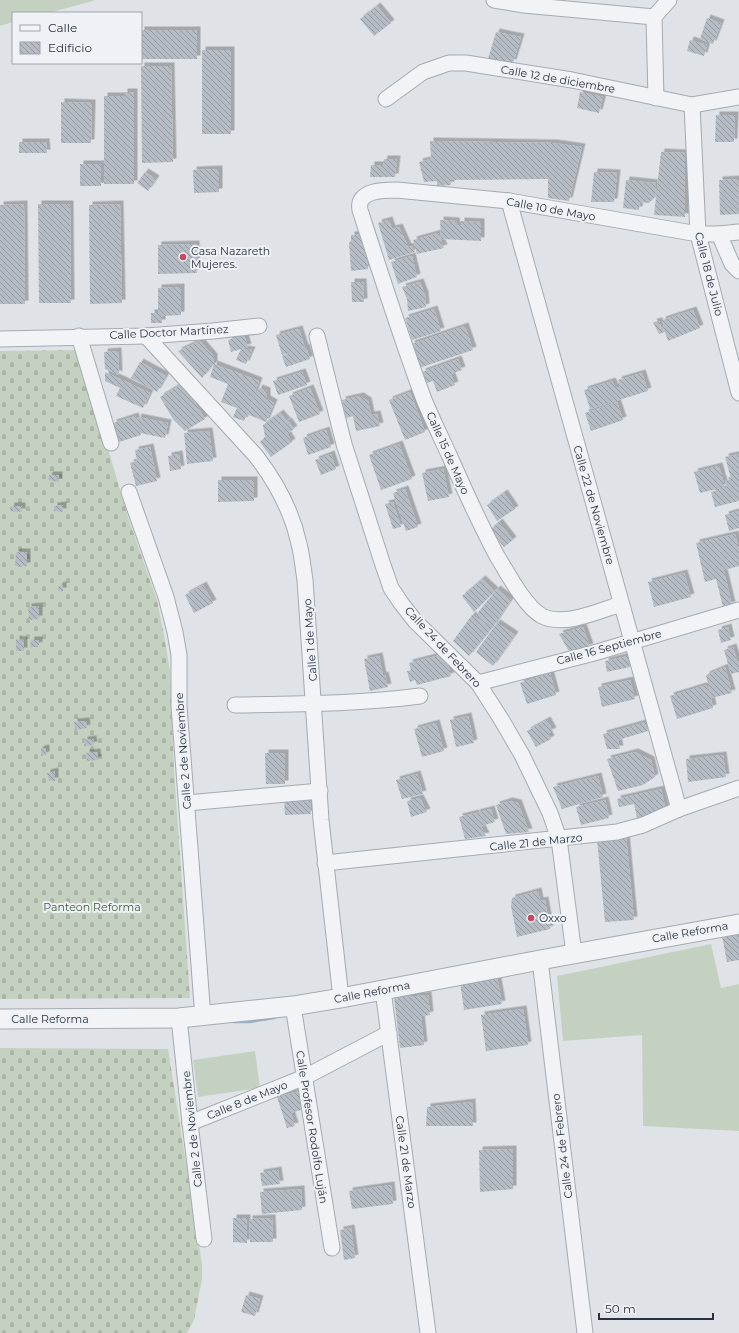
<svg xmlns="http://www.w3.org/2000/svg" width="739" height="1333" viewBox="0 0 739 1333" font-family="Montserrat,sans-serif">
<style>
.grass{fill:#c5d1c0}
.cemetery{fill:url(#cemetery-stones)}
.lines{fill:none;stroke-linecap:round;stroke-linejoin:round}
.stream{stroke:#9ab2c7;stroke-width:4.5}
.building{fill:url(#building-back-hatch);filter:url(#shadow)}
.minor-casing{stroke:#a4aab2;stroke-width:17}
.tertiary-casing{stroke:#a4aab2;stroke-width:21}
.minor{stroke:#f1f3f6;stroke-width:15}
.tertiary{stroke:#f1f3f6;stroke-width:19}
.poi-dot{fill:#ca4661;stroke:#eef1f5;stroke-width:1.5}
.labels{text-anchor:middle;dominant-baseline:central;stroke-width:4;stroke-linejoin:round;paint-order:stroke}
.street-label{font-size:11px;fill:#28313e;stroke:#eef1f5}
.poi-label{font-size:11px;fill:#28313e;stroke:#eef1f5;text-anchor:start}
.park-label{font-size:11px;fill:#3e5936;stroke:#eef1f5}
</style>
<defs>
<pattern id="cemetery-stones" width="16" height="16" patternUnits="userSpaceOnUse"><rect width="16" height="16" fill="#c5d1c0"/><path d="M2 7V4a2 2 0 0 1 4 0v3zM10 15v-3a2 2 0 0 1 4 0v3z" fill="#a9b4a6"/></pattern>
<pattern id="building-back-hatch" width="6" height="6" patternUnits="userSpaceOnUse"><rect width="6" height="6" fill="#b6bcc4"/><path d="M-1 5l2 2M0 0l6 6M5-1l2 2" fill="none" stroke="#9499a1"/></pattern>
<filter id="shadow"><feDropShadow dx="3.5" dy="-3.5" stdDeviation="0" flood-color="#0004"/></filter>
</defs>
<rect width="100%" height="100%" fill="#dfe3e8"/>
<g class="grass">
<polygon points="0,0 93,0 93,1 48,13 13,13 13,22 0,26"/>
<polygon points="711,944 721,988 739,984 739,1131 643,1126 642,1035 563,1041 557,976"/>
<polygon points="255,1051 260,1088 198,1097 193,1060"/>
</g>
<g class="cemetery">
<polygon points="79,350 129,520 157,600 165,641 170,671 174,769 190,998 0,999 0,351"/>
<polygon points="0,1048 168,1049 202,1264 202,1279 194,1320 187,1333 0,1333"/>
</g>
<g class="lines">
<polyline class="stream" points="234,1021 250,1021 274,1017"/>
</g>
<g class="building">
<polygon points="377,6 391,23 374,36 360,19"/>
<polygon points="707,18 721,23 713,44 700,39"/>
<rect x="141" y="30" width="56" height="29"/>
<polygon points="496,32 521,37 513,63 488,59"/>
<polygon points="690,40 707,45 704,56 687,51"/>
<rect x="202" y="50" width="29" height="84"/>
<polygon points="141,66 171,66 173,162 142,163"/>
<polygon points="124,92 134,92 134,184 104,184 104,96 124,96"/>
<polygon points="580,92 603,97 599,113 577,108"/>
<polygon points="61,102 92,103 91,143 61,143"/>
<polygon points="716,115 735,115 734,142 715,142"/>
<polygon points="430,141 554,143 582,147 569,201 548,198 548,179 451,180 451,185 437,186 437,181 424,182 419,162 431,159"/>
<polygon points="19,142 46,142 47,153 19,153"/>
<polygon points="661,152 685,153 685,217 654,215"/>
<polygon points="384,159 397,159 395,177 370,177 371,165 383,165"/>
<rect x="80" y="164" width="21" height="22"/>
<polygon points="219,169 219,192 194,193 193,170"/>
<polygon points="145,172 156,179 148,191 137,183"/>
<polygon points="594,172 617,173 614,202 591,202"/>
<polygon points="738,179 739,214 720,215 719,180"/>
<polygon points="626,180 656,183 655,197 649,203 640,202 639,210 623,208"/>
<polygon points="24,204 25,304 0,304 0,205"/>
<polygon points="38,204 70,204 71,303 39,303"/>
<polygon points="120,204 122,303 90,304 89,205"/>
<polygon points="389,220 392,229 399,227 408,247 412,246 415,252 389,260 378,223"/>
<polygon points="440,220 456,221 457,226 461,225 461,221 481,222 481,241 441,239"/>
<polygon points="438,233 444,248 417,254 413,240"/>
<polygon points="366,234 368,269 351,271 349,243 351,241 351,235"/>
<polygon points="196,244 197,273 158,274 158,245"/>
<polygon points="412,256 417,277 398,284 391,262"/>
<polygon points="351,282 363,282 364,302 352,302"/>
<polygon points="420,282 425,295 426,307 408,311 407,299 402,287"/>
<polygon points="181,287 181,315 162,316 162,323 151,323 151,313 158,313 158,288"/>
<polygon points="434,309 441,331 412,340 405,318"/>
<polygon points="693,310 700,328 668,341 665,332 659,334 653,322 659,321 661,328 664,327 662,320"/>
<polygon points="465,326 473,350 419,368 411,344"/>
<polygon points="299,329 305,348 306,347 310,359 286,367 282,356 301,349 282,355 276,335"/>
<polygon points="244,335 248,347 231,352 228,340"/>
<polygon points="200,341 214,357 214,364 202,378 178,351"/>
<polygon points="241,349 252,350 246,364 236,360"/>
<polygon points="118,351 119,375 105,369 104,352"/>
<polygon points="458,359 462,370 451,374 455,385 437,392 433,381 427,383 422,372"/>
<polygon points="140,362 166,376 157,392 131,378"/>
<polygon points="214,364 259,381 248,413 259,388 267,391 267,399 274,403 266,422 247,414 244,421 233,417 237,408 221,402 228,384 210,377"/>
<polygon points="105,372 150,393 143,408 116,396 120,388 105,381"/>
<polygon points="302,372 307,385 278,395 273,381"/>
<polygon points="642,373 648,391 590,409 584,390 612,381 615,387 620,387 618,380"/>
<polygon points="183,383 205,419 185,431 173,419 160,397"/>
<polygon points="310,388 320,414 299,422 289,396"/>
<polygon points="410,392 425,432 405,440 389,400"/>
<polygon points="360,396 368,401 371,415 377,414 380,426 356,431 353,416 346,418 342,400"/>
<polygon points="617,402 623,420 591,431 585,413"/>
<polygon points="280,413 287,421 274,430 288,421 294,429 287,434 292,442 271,457 260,442 265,437 263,425"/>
<polygon points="135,416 137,422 138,417 168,423 165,438 140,433 141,435 119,442 113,423"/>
<polygon points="326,430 331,447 308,455 303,438"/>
<polygon points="209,431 213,461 187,464 184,433"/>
<polygon points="399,444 412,479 381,490 369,455"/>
<polygon points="150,447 157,481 136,486 130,463 137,461 135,450"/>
<polygon points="179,454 181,469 170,471 168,456"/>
<polygon points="331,454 336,469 321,475 315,460"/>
<polygon points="739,454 739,501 715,507 711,492 727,488 725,481 731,479 725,457"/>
<polygon points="719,466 725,487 700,493 694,472"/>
<polygon points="443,469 449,497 428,501 422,473"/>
<polygon points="49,475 59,475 59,482 48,480"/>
<polygon points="218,480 254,480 254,501 218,502"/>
<polygon points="405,489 418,527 406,531 393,493"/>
<polygon points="504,493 515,509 497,521 487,505"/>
<polygon points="393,502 401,527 393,529 385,504"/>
<polygon points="63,505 63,512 54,511 54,506"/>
<polygon points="11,506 22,506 22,512 10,511"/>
<polygon points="739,511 739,528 729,531 725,515"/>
<polygon points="499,522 513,540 504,547 490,530"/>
<polygon points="735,534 739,550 739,566 725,570 717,543 732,605 723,607 716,579 705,582 696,543"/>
<polygon points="16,552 27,552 27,566 15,566"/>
<polygon points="684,573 691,597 654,607 648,582"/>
<polygon points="482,579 495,591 474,612 462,596"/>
<polygon points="63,585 63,591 58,591 59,586"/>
<polygon points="203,585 213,603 194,613 185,595"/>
<polygon points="497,589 511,600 493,627 476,615"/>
<polygon points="39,606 39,619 29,620 28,607"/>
<polygon points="472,615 492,628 469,656 453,641"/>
<polygon points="497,623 515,635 493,666 476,652"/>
<polygon points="583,627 590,647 570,653 559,634"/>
<polygon points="728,627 731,640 721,643 718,630"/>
<polygon points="16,639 24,640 24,651 16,651"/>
<polygon points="31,640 39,640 39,645 30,648"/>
<polygon points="733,647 737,661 739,661 739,672 731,674 724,650"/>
<polygon points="440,655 447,661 451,676 417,685 415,680 410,682 407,671 411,670 409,663"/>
<polygon points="379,656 383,676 385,675 388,687 370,691 364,659"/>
<polygon points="628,656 630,667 607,672 605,661"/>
<polygon points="725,667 732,693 711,698 713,708 677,719 670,696 706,685 711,698 706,675"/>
<polygon points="550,673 556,695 527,704 520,683"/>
<polygon points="630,680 635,699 602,707 598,687"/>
<polygon points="468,716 474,743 456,747 450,720"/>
<polygon points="547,720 553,731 548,733 551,739 536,747 527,731"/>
<polygon points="86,721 87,728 75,730 74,722"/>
<polygon points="646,722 648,731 618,740 620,749 607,749 603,734"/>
<polygon points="436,723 444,751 422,757 414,729"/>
<polygon points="93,739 94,745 84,746 84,740"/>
<polygon points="46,748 46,755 41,756 41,749"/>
<polygon points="97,752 98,760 87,761 86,753"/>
<polygon points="635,752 651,760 655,777 643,785 618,791 607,759"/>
<polygon points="265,753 285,753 285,784 266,784"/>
<polygon points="723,755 726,777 688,782 686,759"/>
<polygon points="55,771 55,781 49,781 47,773"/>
<polygon points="417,774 423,794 402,799 396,780"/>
<polygon points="598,776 603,797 562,809 553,787"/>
<polygon points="661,789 666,811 637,818 634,804 619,807 617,799"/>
<polygon points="420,798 427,812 411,817 407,801"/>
<polygon points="310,800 311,814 285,815 284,801"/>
<polygon points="605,800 609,818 581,825 576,807"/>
<polygon points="509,801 518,803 529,832 506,834 496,805"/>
<polygon points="491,809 495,822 481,826 486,836 465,839 459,817 475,813 480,823 476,813"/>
<polygon points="626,836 634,920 605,922 597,839"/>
<polygon points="538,891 540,901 545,900 550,929 517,937 511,906 512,898"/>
<polygon points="739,933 739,960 727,962 722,936"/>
<polygon points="497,976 502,1004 464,1010 460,982"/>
<polygon points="428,995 430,1015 421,1016 424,1045 400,1048 394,998"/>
<polygon points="523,1009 528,1045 486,1051 481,1015"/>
<polygon points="300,1091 304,1109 291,1113 295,1126 287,1128 277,1097"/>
<polygon points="472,1102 473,1126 426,1126 427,1107"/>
<polygon points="513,1149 513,1189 480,1192 479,1150"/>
<polygon points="278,1170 280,1184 262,1186 260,1173"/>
<polygon points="391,1185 393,1204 352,1209 349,1191"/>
<polygon points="301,1189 302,1210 262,1214 260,1192"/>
<polygon points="233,1218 247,1218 247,1243 233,1242"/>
<polygon points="272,1218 273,1242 250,1242 249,1219"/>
<polygon points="351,1228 355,1258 344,1260 340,1230"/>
<polygon points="246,1295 260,1299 255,1316 241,1312"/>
</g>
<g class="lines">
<defs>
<g id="minor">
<polyline points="494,0 524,5 654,17"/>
<polyline points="656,98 654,17 669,0"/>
<polyline points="386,99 423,72 449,63 466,63 572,80 692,105 739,97"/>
<polyline points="692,105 698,234 739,393"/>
<polyline points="509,201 679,809"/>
<polyline points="719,234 732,264 739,271"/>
<polyline points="79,336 111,443"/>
<path d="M146 336 256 456C276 482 292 511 299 544 302 555 303 568 305 580L321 820 341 998"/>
<polyline points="317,336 344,444 383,565 391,588 401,603 415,621 478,683 501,719 522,755 550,813 559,839 574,954"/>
<polyline points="0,339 146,336 213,331 259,326"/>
<polyline points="129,492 166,597 175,632 179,655 179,706 203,1017"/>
<path d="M621 604C599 611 564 627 542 616 525 607 507 572 497 556 480 524 465 491 450 457 441 437 431 417 423 397 400 335 380 272 360 210 356 190 384 190 397 190L509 201 698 234H719L739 232"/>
<polyline points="478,683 594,653 739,610"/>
<path d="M235 705C297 704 359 704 420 696"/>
<polyline points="187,803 320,791"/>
<polyline points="325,863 617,832 643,825 679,809 739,788"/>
<polyline points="540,960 585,1333"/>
<polyline points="383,990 428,1333"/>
<polyline points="293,1006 332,1248"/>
<polyline points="179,1018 190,1123 204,1239"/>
<polyline points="190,1123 305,1077 389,1033"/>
</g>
<polyline id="tertiary" points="0,1019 179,1018 293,1006 341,998 540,960 739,924"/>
</defs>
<use href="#minor" class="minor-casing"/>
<use href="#tertiary" class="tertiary-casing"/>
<use href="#minor" class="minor"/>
<use href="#tertiary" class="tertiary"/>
</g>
<g class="poi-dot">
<circle cx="183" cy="257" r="4"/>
<circle cx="531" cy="918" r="4"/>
</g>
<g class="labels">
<g class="street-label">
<text transform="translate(558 79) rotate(10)">Calle 12 de diciembre</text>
<text transform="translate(551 209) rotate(10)">Calle 10 de Mayo</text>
<text transform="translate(709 274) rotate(76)">Calle 18 de Julio</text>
<text transform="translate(169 332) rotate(-3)">Calle Doctor Martínez</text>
<text transform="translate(448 453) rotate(66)">Calle 15 de Mayo</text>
<text transform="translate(594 505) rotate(74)">Calle 22 de Noviembre</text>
<text transform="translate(310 640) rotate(-94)">Calle 1 de Mayo</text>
<text transform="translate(443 647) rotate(47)">Calle 24 de Febrero</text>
<text transform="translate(609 647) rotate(-15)">Calle 16 Septiembre</text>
<text transform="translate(183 751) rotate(-94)">Calle 2 de Noviembre</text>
<text transform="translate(536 842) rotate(-6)">Calle 21 de Marzo</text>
<text transform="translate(690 932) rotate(-10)">Calle Reforma</text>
<text transform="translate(372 992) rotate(-11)">Calle Reforma</text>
<text x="50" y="1019">Calle Reforma</text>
<text transform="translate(247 1100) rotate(-22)">Calle 8 de Mayo</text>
<text transform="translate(312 1127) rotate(81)">Calle Profesor Rodolfo Luján</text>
<text transform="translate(192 1129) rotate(-96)">Calle 2 de Noviembre</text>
<text transform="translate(562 1146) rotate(-97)">Calle 24 de Febrero</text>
<text transform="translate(406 1162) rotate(82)">Calle 21 de Marzo</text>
</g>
<g class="poi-label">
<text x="191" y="251">Casa Nazareth<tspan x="191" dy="13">Mujeres.</tspan></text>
<text x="539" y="918">Oxxo</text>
</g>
<g class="park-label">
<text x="92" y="907">Panteon Reforma</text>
</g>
</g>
<rect x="12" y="12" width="130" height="52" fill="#eef1f5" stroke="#9fa4ac"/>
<rect x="20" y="25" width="20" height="6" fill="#f1f3f6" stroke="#9fa4ac"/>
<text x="48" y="32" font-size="12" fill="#28313e">Calle</text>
<rect x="20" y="42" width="20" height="12" fill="url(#building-back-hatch)" stroke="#9fa4ac"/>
<text x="48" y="52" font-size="12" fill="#28313e">Edificio</text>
<path d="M599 1313v6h114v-6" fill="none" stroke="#28313e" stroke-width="2"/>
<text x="605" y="1313" font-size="12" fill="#28313e" stroke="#eef1f5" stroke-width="3" paint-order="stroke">50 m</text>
</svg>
